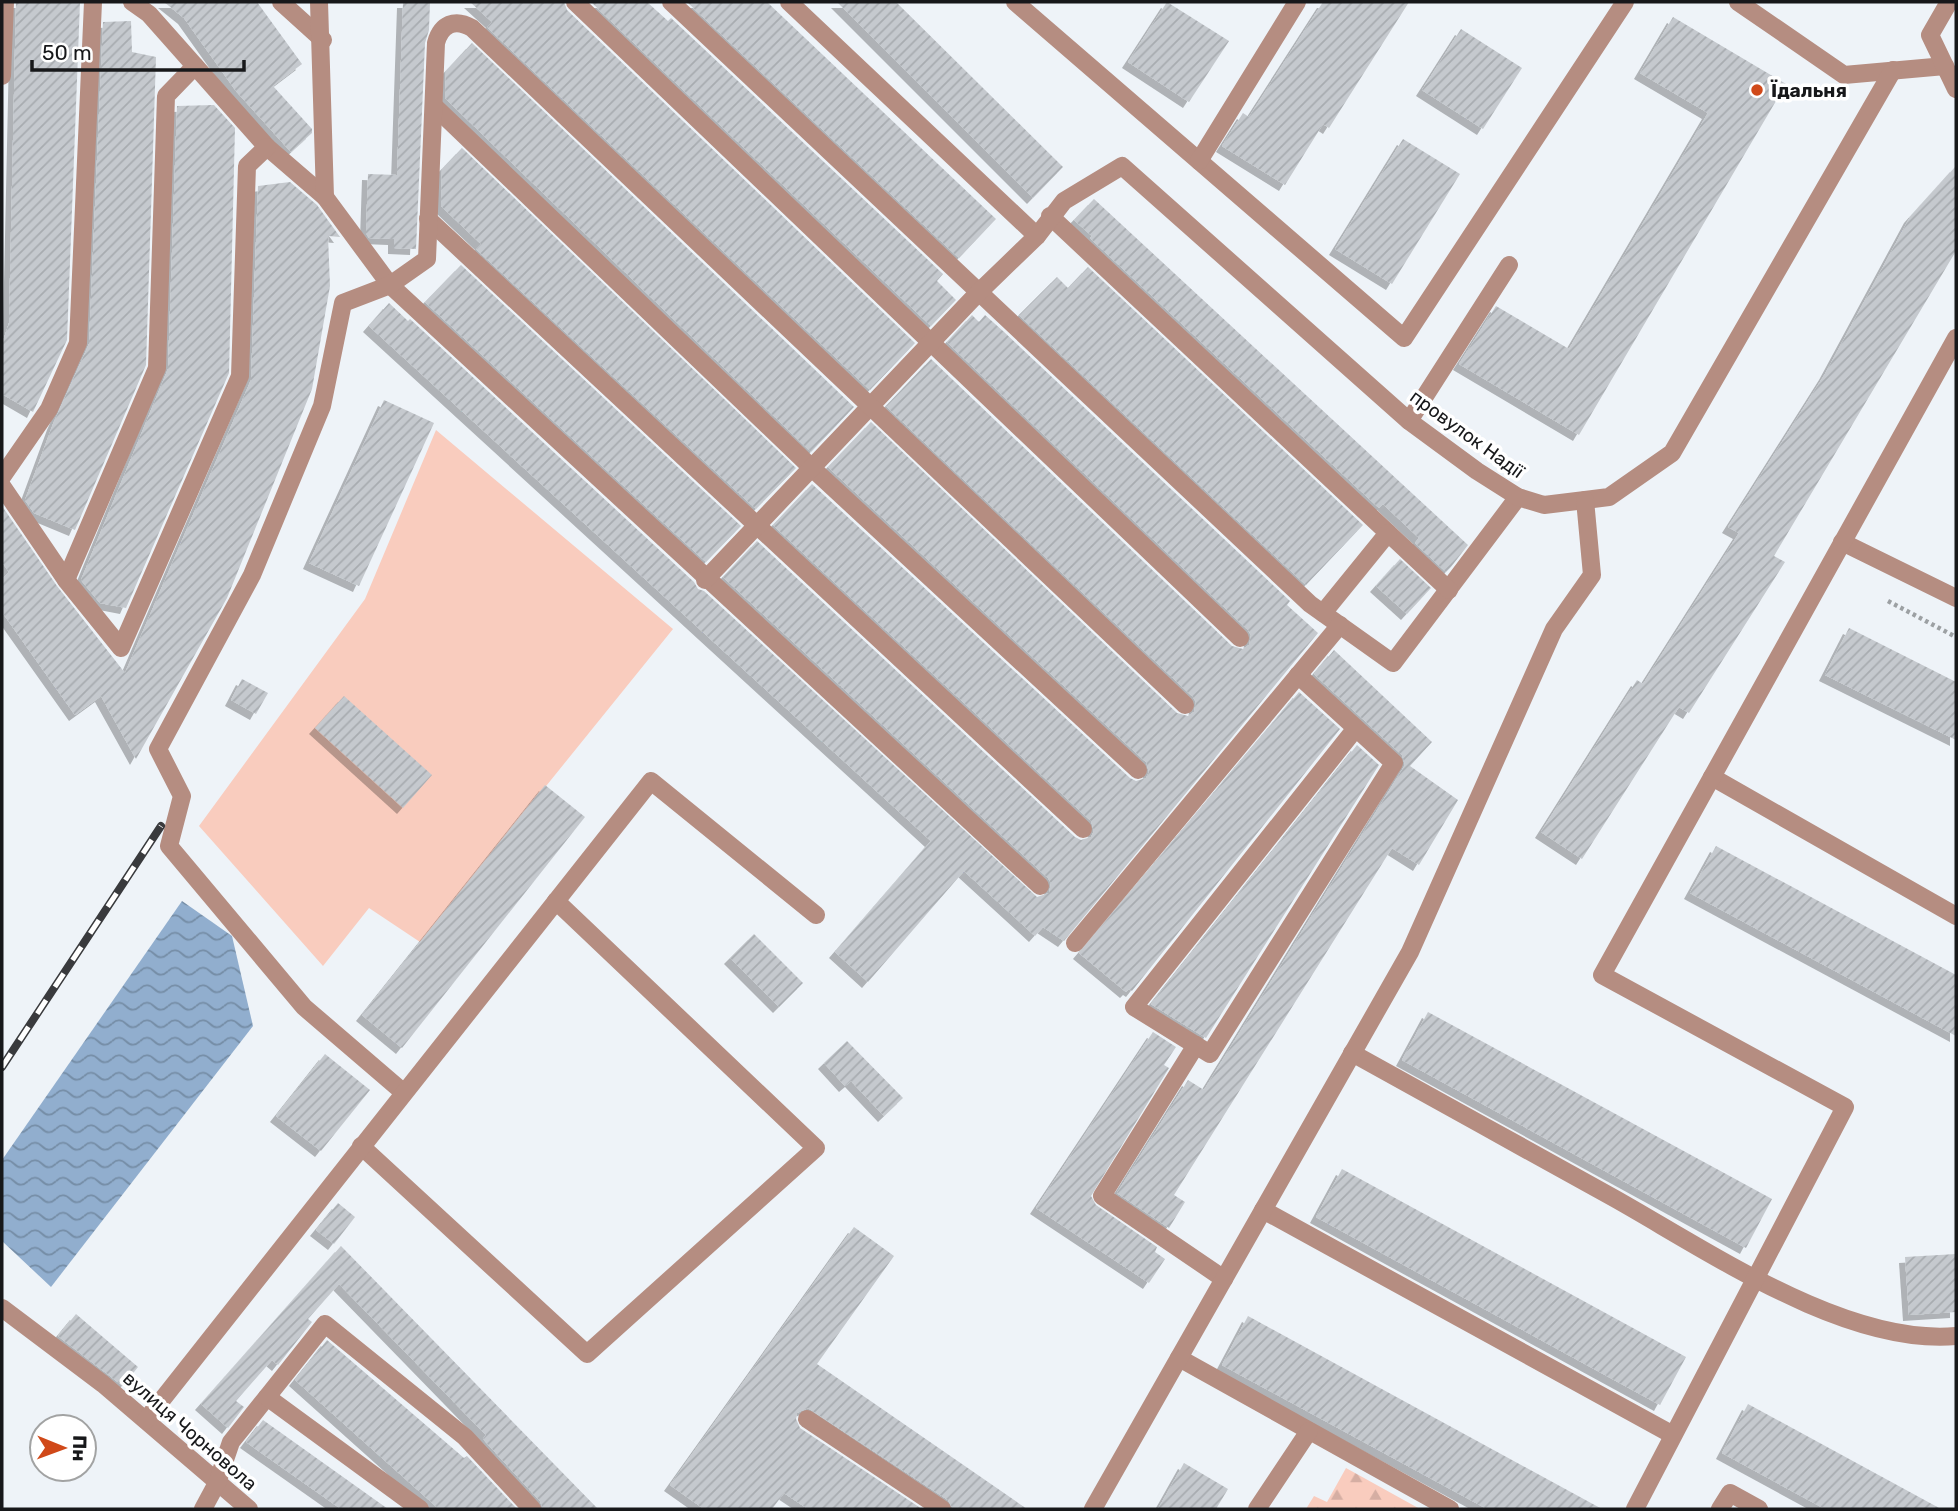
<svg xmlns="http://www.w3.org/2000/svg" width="1958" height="1511" viewBox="0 0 1958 1511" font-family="Rubik,sans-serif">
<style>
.green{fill:#f9ccbe}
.forest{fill:url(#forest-firs)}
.water{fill:url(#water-waves)}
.building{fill:url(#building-hatch);filter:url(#shadow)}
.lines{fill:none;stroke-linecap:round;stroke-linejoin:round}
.path{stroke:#9ca0a3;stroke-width:4.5;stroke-dasharray:3.5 3.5;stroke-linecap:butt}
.minor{stroke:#b58d81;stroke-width:18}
.rail-casing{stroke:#393a3d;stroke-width:8}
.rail{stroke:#fff;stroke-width:5;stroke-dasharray:16;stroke-linecap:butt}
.poi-dot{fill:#d04919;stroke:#fff;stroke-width:2.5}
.labels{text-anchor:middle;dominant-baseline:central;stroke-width:7;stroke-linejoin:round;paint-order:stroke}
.poi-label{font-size:19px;font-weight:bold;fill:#17181a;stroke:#fff;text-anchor:start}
.street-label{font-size:19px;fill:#17181a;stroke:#fff}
</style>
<defs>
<pattern id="forest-firs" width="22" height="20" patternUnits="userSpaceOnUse" patternTransform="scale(1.75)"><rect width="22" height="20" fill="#f9ccbe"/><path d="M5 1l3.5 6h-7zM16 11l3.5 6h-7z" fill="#d5aea3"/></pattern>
<pattern id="water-waves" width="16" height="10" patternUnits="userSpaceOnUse" patternTransform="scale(1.75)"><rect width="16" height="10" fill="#91aece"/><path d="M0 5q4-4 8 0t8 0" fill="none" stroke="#758da6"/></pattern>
<pattern id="building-hatch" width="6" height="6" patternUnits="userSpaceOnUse" patternTransform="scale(1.75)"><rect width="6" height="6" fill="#c5c9ce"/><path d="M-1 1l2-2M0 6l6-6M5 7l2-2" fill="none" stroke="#a8acb0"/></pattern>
<filter id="shadow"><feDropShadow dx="-6" dy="6" stdDeviation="0" flood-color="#0004"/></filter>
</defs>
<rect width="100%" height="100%" fill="#eef3f8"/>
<polygon class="green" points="436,430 673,629 420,942 369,908 323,966 199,826 365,599"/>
<polygon class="forest" points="1346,1468 1420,1509 1306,1509 1314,1496 1327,1502"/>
<polygon class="water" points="182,901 232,936 253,1026 51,1287 2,1241 2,1160"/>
<g class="building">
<polygon points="16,2 80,2 67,340 33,412 2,394 2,344 9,323"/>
<polygon points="164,2 257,2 302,64 273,86 312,129 312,133 291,152 236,91 184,18"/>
<polygon points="403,2 430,2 429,30 425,43 416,249 394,248 394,239 369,238 366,233 368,174 397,175"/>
<polygon points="470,2 564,2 567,10 915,343 870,390 487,27 492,22"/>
<polygon points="591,2 647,2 668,21 671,18 943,274 937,281 956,300 931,326"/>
<polygon points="687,2 767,2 996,219 959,258"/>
<polygon points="837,2 896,2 1063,167 1033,198"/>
<polygon points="1167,2 1229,41 1189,102 1128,62"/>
<polygon points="1323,2 1409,2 1329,128 1323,124 1285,185 1222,146 1243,113 1249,117"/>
<polygon points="1673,17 1786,84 1579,435 1459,364 1496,306 1569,349 1708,113 1640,73"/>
<polygon points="131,21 132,52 156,57 146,365 75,530 34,513 25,500 53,424 89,344 103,22"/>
<polygon points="1461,29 1522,68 1483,129 1422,90"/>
<polygon points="472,43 854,407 811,452 445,98 446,71"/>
<polygon points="214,105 235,128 229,373 126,608 100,603 81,580 168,369 177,106"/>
<polygon points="1403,139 1460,174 1392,284 1335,249"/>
<polygon points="462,148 796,468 756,509 476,249 481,244 441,206 442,169"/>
<polygon points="1956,166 1956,251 1774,556 1785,562 1689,713 1679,707 1582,859 1541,832 1637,680 1643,684 1739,533 1728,527 1825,374 1910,217"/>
<polygon points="290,182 317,205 340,237 328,236 330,286 312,389 227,598 136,759 101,696 75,715 2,612 2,579 9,572 2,562 2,506 57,586 125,673 251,380 258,186"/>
<polygon points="1094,199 1468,545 1451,567 1446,572 1415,543 1419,538 1383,504 1379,508 1090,238 1092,236 1074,220"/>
<polygon points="461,265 741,526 706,562 425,302"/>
<polygon points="1088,267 1363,525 1306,585 1019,315 1057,277 1068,288"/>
<polygon points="389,303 408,321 410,319 694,582 698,589 704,591 1037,897 1049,893 1051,883 1048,878 723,577 757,541 1075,837 1081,840 1091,837 1094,831 1091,821 773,525 812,484 1130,778 1136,781 1146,778 1149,772 1146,762 828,467 871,422 1177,713 1188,716 1194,712 1196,702 1193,697 886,406 931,359 1232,646 1243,649 1249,645 1251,635 1248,630 947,342 972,315 979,322 985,315 1003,331 1290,601 1287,605 1318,633 1064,941 1043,927 1035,936 964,871 868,982 835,952 931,841 369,326"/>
<polygon points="384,400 434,423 359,586 309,563"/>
<polygon points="1400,559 1431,588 1407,614 1376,586"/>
<polygon points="1849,628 1956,682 1956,740 1825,675"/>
<polygon points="1334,650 1432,742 1410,766 1458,800 1419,865 1392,848 1174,1195 1185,1202 1169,1228 1117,1193 1188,1080 1204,1090 1405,765 1402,755 1314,674"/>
<polygon points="242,679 268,693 256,714 231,700"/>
<polygon points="1299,692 1340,729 1132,991 1129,989 1126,992 1079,953"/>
<polygon points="344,696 432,775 403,808 315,728"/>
<polygon points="1357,745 1379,765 1206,1038 1151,1004"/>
<polygon points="545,785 585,817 402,1048 362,1015"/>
<polygon points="1716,846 1956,975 1956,1036 1690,893"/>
<polygon points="754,934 803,983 779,1007 730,958"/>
<polygon points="1428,1012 1772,1199 1746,1248 1402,1060"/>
<polygon points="1153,1032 1176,1047 1164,1065 1169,1068 1091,1196 1096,1205 1157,1247 1155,1252 1165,1259 1149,1283 1036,1208"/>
<polygon points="847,1041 903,1098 884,1116 851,1081 845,1086 824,1063"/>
<polygon points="325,1054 370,1090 321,1151 276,1116"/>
<polygon points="1342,1169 1686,1357 1660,1405 1316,1217"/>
<polygon points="338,1203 355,1217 334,1244 316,1230"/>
<polygon points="854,1227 894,1256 817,1364 1027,1509 953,1509 948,1500 808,1408 797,1413 796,1419 800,1428 922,1509 808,1509 784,1493 772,1509 704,1509 670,1485"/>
<polygon points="341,1246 598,1509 543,1509 540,1501 483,1439 486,1435 339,1284 308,1319 312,1322 278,1365 272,1360 236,1401 244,1407 228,1428 201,1404"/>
<polygon points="1956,1254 1956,1312 1909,1315 1905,1257"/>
<polygon points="76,1314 138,1367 123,1386 58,1336"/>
<polygon points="1248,1316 1602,1509 1487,1509 1222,1365"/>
<polygon points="327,1340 464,1458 467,1456 517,1509 439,1509 295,1380"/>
<polygon points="1748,1404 1941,1509 1825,1509 1722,1453"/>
<polygon points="263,1420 388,1509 341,1509 246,1442"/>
<polygon points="1184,1463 1228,1489 1216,1509 1158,1509"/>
</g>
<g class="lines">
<polyline class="path" points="1888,601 1956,637"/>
<g class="minor">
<polyline points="132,2 149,14 267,147 325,197 390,285 1040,886"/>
<polyline points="281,2 323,40"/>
<polyline points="319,2 325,197"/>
<polyline points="575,2 1240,638"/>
<polyline points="671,2 1310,604 1393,663 1518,497"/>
<polyline points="789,2 1037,236"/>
<polyline points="1015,2 1404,338 1625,2"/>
<polyline points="1738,2 1844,75 1945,66"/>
<polyline points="1949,2 1930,35 1956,89"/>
<polyline points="2,76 5,2"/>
<polyline points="434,106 813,469 1138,770"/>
<polyline points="1199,161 1297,2"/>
<polyline points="1050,216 1449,590"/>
<polyline points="428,219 1083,829"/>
<polyline points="1409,421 1509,265"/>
<polyline points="2,477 49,409 78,343 93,2"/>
<polyline points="2,486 66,580 121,648 240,376 247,166 267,147"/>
<polyline points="1842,542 1956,598"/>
<polyline points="66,580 157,368 166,96 195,66"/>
<polyline points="705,580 978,293 1037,236 1064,201 1122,166 1409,421 1477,471 1518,497 1544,505 1585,500 1609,497 1672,453 1893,70"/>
<polyline points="1323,613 1388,533"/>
<polyline points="1298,675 1394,763 1210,1054 1134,1007 1356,728"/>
<polyline points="1712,777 1956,916"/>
<polyline points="1075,943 1340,625"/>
<polyline points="1196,1045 1102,1196 1224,1279"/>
<path d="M1352 1053C1439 1101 1525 1149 1612 1197 1707 1250 1845 1346 1956 1336"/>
<path d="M403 1092 304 1007 169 846 182 796 158 749 252 575 322 406 343 303 390 285 427 259 436 43C441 24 455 18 472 28L1185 705"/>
<polyline points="361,1146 587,1354 816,1148 556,901"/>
<polyline points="1263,1210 1673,1435"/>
<polyline points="2,1308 103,1384 249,1509"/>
<polyline points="1179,1358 1450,1509"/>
<polyline points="807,1419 942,1509"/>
<polyline points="146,1420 651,781 816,915"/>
<polyline points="203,1509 217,1483 231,1442 267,1397"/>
<polyline points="420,1509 267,1397 325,1324 465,1437 532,1509"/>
<polyline points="1093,1509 1410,952 1554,629 1592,575 1585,500"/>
<polyline points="1257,1509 1309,1431"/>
<polyline points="1635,1509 1845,1107 1602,975 1956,338"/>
<polyline points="1720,1509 1730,1493 1759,1509"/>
</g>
<defs>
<polyline id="rail" points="2,1067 161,826"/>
</defs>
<use href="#rail" class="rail-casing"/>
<use href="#rail" class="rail"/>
</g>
<circle class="poi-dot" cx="1757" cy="90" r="7"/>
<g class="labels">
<g class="poi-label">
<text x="1771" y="90">Їдальня</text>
</g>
<g class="street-label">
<text transform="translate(1467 434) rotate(36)">провулок Надії</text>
<text transform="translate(190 1431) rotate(41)">вулиця Чорновола</text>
</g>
</g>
<rect width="1958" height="1511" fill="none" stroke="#17181a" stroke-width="7"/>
<g transform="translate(63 1448) rotate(91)"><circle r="33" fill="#ffffff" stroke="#a2a3a3" stroke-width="2"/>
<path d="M0-5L12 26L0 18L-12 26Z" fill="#d04919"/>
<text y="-10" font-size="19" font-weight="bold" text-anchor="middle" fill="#17181a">Пн</text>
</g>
<path d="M32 60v10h212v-10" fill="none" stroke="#17181a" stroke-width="3.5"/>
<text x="42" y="60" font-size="21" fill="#17181a" stroke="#ffffff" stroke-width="5" paint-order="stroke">50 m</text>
</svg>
